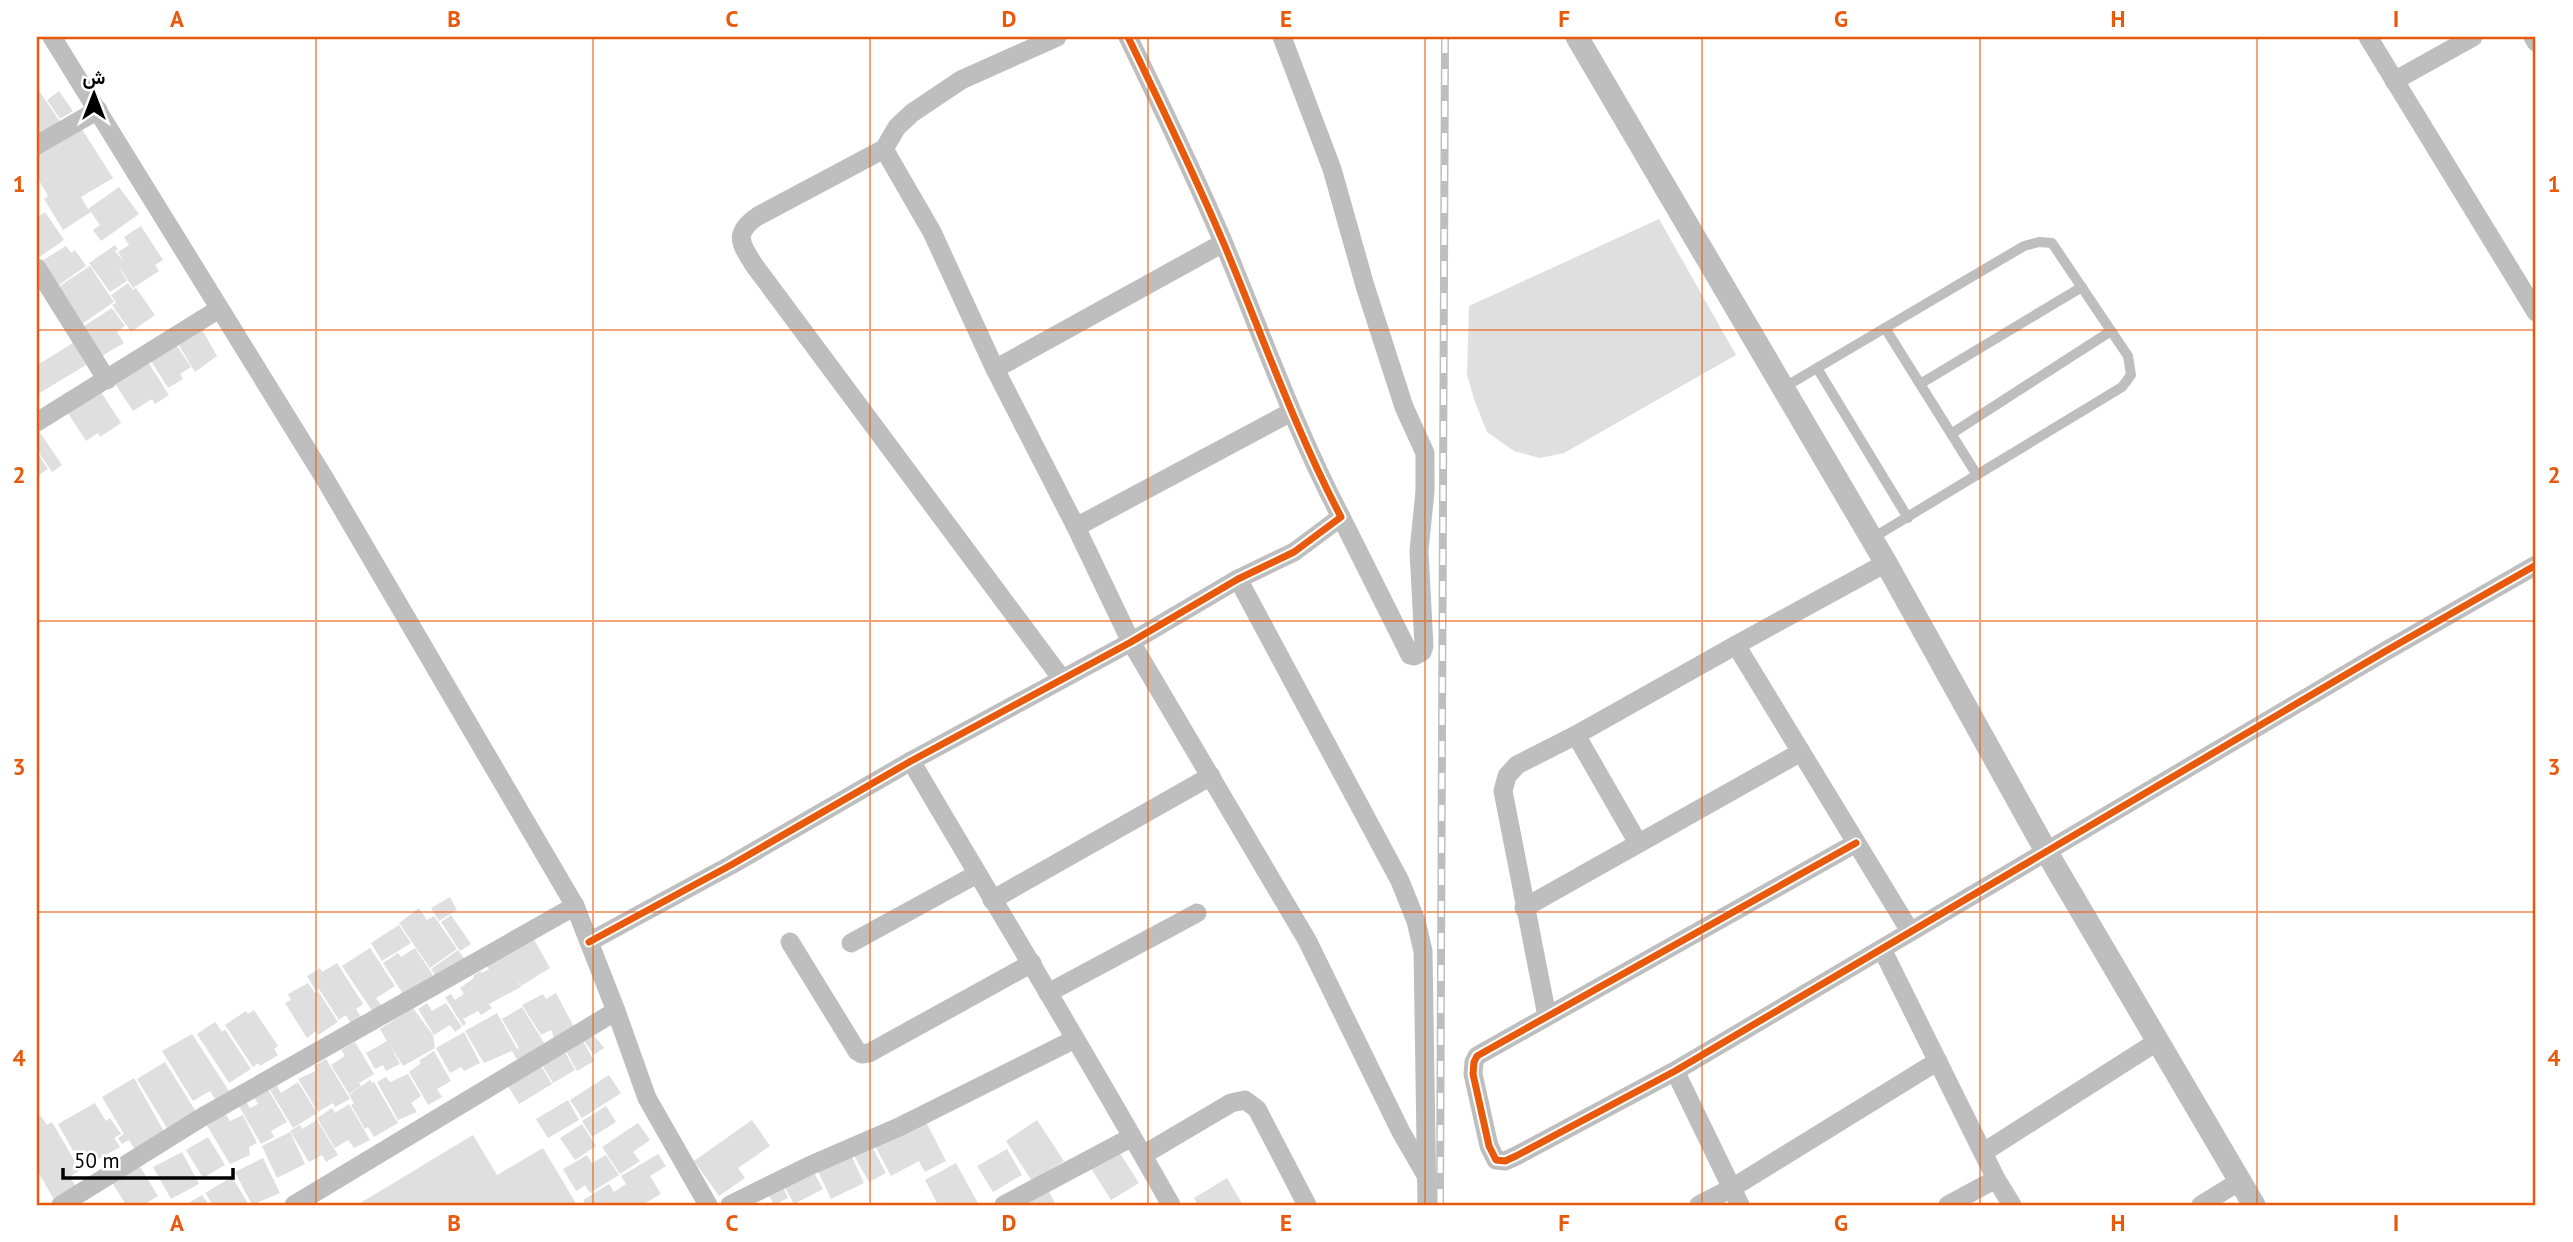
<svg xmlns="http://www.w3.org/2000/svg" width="2573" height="1242" viewBox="0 0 2573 1242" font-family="'PT Sans',Vazirmatn,sans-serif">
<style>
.building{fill:#dfdfdf}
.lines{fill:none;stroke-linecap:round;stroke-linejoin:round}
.service{stroke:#bebebe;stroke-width:10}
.minor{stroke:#bebebe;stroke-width:19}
.tertiary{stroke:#bebebe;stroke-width:23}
.rail-casing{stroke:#bebebe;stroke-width:8}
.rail{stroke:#fff;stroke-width:5;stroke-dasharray:16;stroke-linecap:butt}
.cycleway-casing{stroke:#fff;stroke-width:11}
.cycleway{stroke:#e8590c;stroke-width:7}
.grid{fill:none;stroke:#e8590c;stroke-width:2;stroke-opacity:0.55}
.neatline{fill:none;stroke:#e8590c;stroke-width:2.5}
.grid-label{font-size:23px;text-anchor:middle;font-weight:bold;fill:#e8590c}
</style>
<rect width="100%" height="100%" fill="#fff"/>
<g class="building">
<polygon points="37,88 61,123 37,139"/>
<polygon points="59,91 73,111 60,119 47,100"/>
<polygon points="80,126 113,178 81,197 88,209 119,187 139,214 101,241 93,230 100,225 91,212 63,230 44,199 48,196 37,177 37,153"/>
<polygon points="45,212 64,240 38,258 37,218"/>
<polygon points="1659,219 1736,355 1564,453 1540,458 1514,451 1487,432 1475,402 1467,375 1469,306"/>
<polygon points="141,226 163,260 155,265 159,271 133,288 117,264 127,281 110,292 89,263 115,245 118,249 115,251 124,262 118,252 129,245 124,237"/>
<polygon points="66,246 71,253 75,250 86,266 56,287 40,262"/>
<polygon points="90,266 114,302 79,326 55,289"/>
<polygon points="128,283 133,290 136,288 155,315 131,332 112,305 116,303 111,295"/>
<polygon points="112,308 125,326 117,332 124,343 100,357 81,328"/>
<polygon points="199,324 217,356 195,372 175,339"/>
<polygon points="173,340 191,367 180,374 183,379 168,388 151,361"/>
<polygon points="73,343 86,365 38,394 37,365"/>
<polygon points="148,362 169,395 155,404 152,399 133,411 112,379"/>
<polygon points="101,392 121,423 100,437 98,433 86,441 68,413"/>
<polygon points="37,428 62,465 52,472 37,450"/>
<polygon points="37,453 48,469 37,476"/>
<polygon points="450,897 457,910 439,921 431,908"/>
<polygon points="419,908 427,920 434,916 457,949 430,968 399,923"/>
<polygon points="451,915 471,944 460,951 441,922"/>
<polygon points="399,925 411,943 382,961 371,943"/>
<polygon points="531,934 550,968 521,986 515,976 521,987 489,1004 492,1008 481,1015 478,1011 463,1019 466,1023 463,1026 445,997 451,994 455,1000 464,994 460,988 474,978 473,976 480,971 482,973 489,969 486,965"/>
<polygon points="370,948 395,986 376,998 384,1009 375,1015 342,966"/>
<polygon points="415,948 433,975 403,994 383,963 398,953 401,957"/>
<polygon points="458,950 467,962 440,982 431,969"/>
<polygon points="337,963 363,1004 356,1009 364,1022 354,1029 346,1015 339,1020 319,989 316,991 307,976 320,968 322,972"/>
<polygon points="308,983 315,993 318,991 338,1022 318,1035 316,1031 307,1038 285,1003 291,1000 288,994"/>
<polygon points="556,993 575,1029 555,1040 551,1030 541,1035 522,1005 543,994 546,999"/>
<polygon points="427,1003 432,1011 446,1003 462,1027 455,1032 450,1025 434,1035 418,1009"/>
<polygon points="522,1007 546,1046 519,1063 512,1051 484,1063 465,1031 497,1013 517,1049 519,1048 502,1019"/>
<polygon points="413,1008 433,1035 435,1048 403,1066 390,1045 400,1064 386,1071 383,1065 375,1069 366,1053 387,1041 380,1029"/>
<polygon points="254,1010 278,1046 274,1049 278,1055 260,1066 258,1063 253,1067 225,1025 246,1011 248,1014"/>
<polygon points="215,1022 222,1032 225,1029 251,1069 229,1083 197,1034"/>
<polygon points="464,1032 480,1063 464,1071 461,1067 450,1073 436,1048"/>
<polygon points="192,1034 229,1091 215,1099 210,1091 193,1101 162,1051"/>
<polygon points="593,1034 604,1048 594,1055 584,1041"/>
<polygon points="583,1041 594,1061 577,1071 566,1051"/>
<polygon points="355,1042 374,1074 359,1083 361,1086 349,1094 331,1065 345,1056 341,1050"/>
<polygon points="434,1051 451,1081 437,1089 442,1097 428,1105 409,1072 420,1064 420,1060"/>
<polygon points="565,1052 575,1070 553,1083 542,1065"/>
<polygon points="326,1059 350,1099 335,1107 333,1103 318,1112 298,1079 316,1071 314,1066"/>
<polygon points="165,1062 198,1115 167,1128 137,1079"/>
<polygon points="541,1066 552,1084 519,1104 508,1086"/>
<polygon points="408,1074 421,1096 411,1103 417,1112 398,1120 377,1082 386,1077 390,1082"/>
<polygon points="609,1075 621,1093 582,1118 570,1100"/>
<polygon points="134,1078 167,1137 137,1154 129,1140 122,1144 118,1138 124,1134 102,1097"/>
<polygon points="370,1080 372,1083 374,1082 398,1123 374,1137 368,1127 365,1129 351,1105 354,1103 349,1095"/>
<polygon points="298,1082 317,1113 293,1128 270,1090 277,1086 281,1093"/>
<polygon points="265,1084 287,1122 271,1131 274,1137 261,1144 236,1101 244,1097 250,1108 258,1104 251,1092"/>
<polygon points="568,1100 579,1120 548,1138 536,1119"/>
<polygon points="95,1103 106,1121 110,1118 121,1134 114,1138 120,1147 83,1168 58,1124"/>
<polygon points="349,1104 370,1140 354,1148 348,1140 335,1148 317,1118 332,1108 335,1113"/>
<polygon points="606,1106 616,1122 592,1137 582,1121"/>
<polygon points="224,1112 230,1121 243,1115 257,1143 249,1147 250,1155 230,1164 206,1124"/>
<polygon points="41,1116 47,1125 52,1122 80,1170 70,1177 78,1190 56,1203 37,1170 37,1118"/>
<polygon points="317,1120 338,1155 326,1162 322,1155 309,1162 290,1131 300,1125 302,1129"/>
<polygon points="752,1120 770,1146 738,1168 745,1178 719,1196 694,1161"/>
<polygon points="925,1120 946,1161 925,1172 919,1161 891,1176 875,1146"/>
<polygon points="1037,1120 1064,1161 1032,1181 1006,1141"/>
<polygon points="638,1123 650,1140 633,1152 640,1161 620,1174 602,1147"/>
<polygon points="582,1124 596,1146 575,1160 560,1138"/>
<polygon points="290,1132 305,1164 277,1178 262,1146"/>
<polygon points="473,1135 497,1175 543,1148 577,1205 357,1205"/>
<polygon points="208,1137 225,1165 203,1178 186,1150"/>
<polygon points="870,1143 886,1173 869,1182 852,1152"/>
<polygon points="1007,1149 1022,1175 993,1192 977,1166"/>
<polygon points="1118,1150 1139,1183 1111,1200 1090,1167"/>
<polygon points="182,1152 199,1184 171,1199 153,1167"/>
<polygon points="658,1154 666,1166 650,1176 661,1194 642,1205 586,1205 583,1200 609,1184 614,1192 626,1184 621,1176"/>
<polygon points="587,1155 592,1163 606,1155 619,1175 590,1193 585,1185 576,1191 563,1169"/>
<polygon points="851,1155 864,1183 831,1199 818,1171"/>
<polygon points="263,1158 280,1193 252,1205 235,1172"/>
<polygon points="137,1162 158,1196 143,1205 126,1205 110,1179"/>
<polygon points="956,1163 978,1203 973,1205 938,1205 925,1180"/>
<polygon points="812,1169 823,1189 794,1204 783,1184"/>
<polygon points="232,1177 249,1205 213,1205 205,1193"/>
<polygon points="1227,1178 1243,1205 1198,1205 1194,1198"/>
<polygon points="781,1183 788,1198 774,1205 766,1190"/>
<polygon points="1048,1190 1056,1205 1019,1205"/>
<polygon points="202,1195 209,1205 185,1205"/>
</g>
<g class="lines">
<g class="service">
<polyline points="1885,328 1977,475"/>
<polyline points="1817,368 1908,518"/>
<polyline points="1920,384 2082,287"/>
<polyline points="1783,388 2024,246 2039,242 2052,243 2128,356 2131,375 2122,387 1871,539"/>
<polyline points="1951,434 2111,331"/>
</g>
<g class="minor">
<polyline points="52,37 325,479 575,906 616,1011 647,1098 708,1205"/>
<path d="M1057 37 961 80 912 113 897 127 884 149 758 216C733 233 740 243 754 265L1062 679"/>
<polyline points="1282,37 1332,169 1365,286 1404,407 1425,453 1425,491 1419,551 1424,646 1422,652 1414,656 1410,655 1341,517"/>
<polyline points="2368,37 2536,312"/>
<polyline points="2533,37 2536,42"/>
<polyline points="2394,81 2473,37"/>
<polyline points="37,145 98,110"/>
<polyline points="884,149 932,232 995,369 1076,527 1131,642 1307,940 1401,1132 1427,1177"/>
<polyline points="37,268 107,380"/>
<polyline points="995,369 1223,243"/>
<polyline points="37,422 219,309"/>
<polyline points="1076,527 1291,412"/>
<polyline points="1886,563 1736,645 1910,931"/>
<polyline points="1238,579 1400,881 1416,921 1423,951 1427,1205"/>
<polyline points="1576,735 1638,843"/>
<path d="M911 761C998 909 1087 1055 1171 1205"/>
<polyline points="1856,843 1477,1056 1474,1062 1473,1074 1489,1146 1496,1160 1505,1161 1516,1156 1675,1071 2384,652 2536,565"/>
<polyline points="992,900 1211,776"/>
<polyline points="1524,908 1801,752"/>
<path d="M589 942 731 865 911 761 1131 642 1238 579 1294 552 1341 517C1295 429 1262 335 1224 244 1194 174 1161 105 1128 37"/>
<polyline points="790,942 857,1051 862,1054 869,1053 1032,963"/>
<polyline points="851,943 977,874"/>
<polyline points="1882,949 1996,1179 2012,1205"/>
<polyline points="1048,993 1197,913"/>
<polyline points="1547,1016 1503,791 1507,776 1517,765 1576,735 1736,645"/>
<polyline points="1675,1071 1740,1205"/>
<polyline points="1984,1152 2158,1041"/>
<polyline points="1143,1155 1231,1103 1245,1100 1257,1109 1307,1205"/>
<polyline points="61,1205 204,1116 575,906"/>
<polyline points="294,1205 616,1011"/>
<polyline points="730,1205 809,1166 899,1127 1075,1039"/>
<polyline points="1004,1205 1132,1137"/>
<polyline points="1699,1205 1732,1188 1938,1061"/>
<polyline points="1948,1205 1996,1179"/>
<polyline points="2201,1205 2240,1181"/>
</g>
<polyline class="tertiary" points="1577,37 1886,563 2046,851 2254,1205"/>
<defs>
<polyline id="rail" points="1440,1205 1445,37"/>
</defs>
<use href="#rail" class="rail-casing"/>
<use href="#rail" class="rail"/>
<defs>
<g id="cycleway">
<polyline points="1856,843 1477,1056 1474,1062 1473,1074 1489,1146 1496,1160 1505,1161 1516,1156 1675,1071 2384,652 2536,565"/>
<path d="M589 942 731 865 911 761 1131 642 1238 579 1294 552 1341 517C1295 429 1262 335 1224 244 1194 174 1161 105 1128 37"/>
</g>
</defs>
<use href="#cycleway" class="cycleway-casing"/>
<use href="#cycleway" class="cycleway"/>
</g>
<path class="grid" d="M316 37V1205M593 37V1205M870 37V1205M1148 37V1205M1425 37V1205M1702 37V1205M1980 37V1205M2257 37V1205M37 330H2536M37 621H2536M37 912H2536"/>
<rect width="2573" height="1242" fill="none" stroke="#ffffff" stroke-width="77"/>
<g transform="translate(94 94)" stroke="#ffffff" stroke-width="5" paint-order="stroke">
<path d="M0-5L12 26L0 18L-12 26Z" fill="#000000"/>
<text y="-10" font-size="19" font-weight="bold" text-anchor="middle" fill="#000000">ش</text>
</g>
<path d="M63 1168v10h170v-10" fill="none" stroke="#000000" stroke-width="3.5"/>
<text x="74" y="1168" font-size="21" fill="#000000" stroke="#ffffff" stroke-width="5" paint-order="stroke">50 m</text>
<rect x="38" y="38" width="2496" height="1166" class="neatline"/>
<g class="grid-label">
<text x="177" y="27">A</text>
<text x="454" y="27">B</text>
<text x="732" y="27">C</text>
<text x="1009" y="27">D</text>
<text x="1286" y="27">E</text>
<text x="1564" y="27">F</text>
<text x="1841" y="27">G</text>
<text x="2118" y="27">H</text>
<text x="2396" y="27">I</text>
<text x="19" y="192">1</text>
<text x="2554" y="192">1</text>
<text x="19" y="483">2</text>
<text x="2554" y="483">2</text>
<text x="19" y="775">3</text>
<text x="2554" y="775">3</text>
<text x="19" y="1066">4</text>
<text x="2554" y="1066">4</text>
<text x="177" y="1231">A</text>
<text x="454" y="1231">B</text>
<text x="732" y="1231">C</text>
<text x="1009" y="1231">D</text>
<text x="1286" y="1231">E</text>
<text x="1564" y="1231">F</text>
<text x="1841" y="1231">G</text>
<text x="2118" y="1231">H</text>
<text x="2396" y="1231">I</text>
</g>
</svg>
